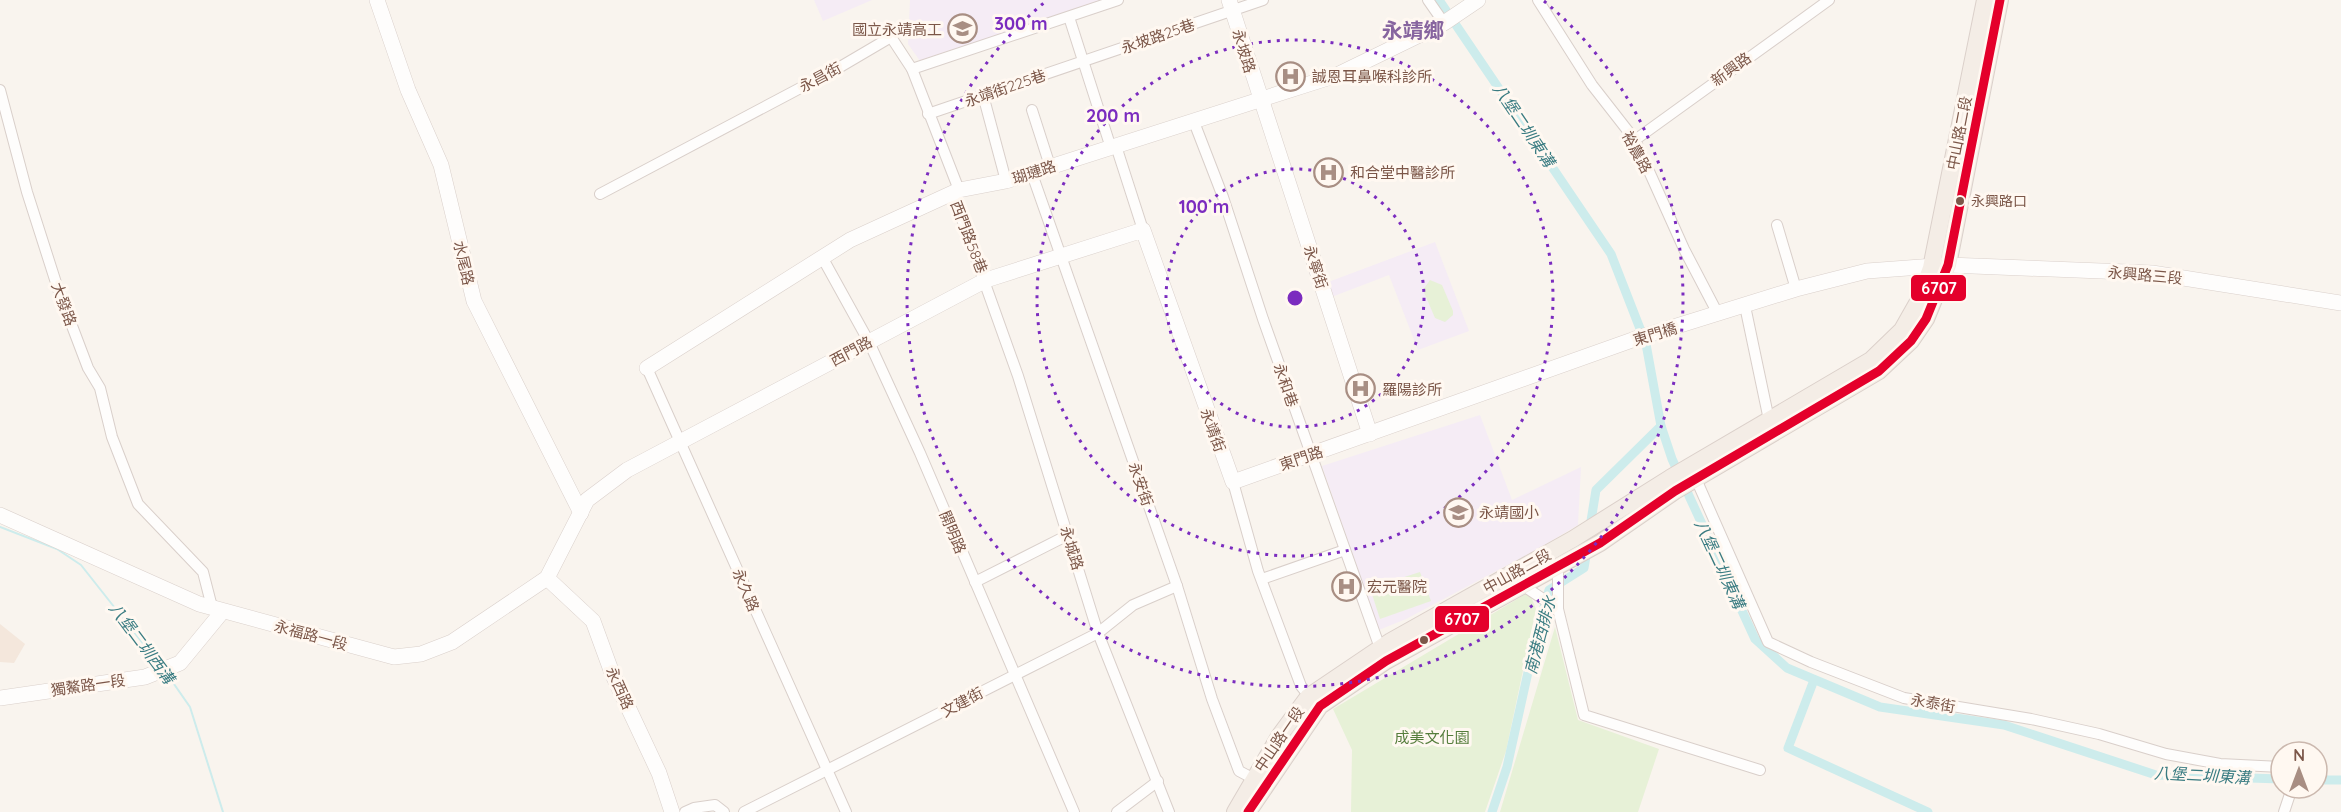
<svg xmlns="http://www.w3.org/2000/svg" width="2341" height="812" viewBox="0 0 2341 812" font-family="Quicksand,'Noto Sans TC',sans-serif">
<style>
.residential{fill:#f4e7dc}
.education{fill:#f5ecf5}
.green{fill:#e7f1d7}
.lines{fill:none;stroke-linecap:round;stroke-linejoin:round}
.stream{stroke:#cdecec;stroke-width:2}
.canal{stroke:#cdecec;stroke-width:9}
.street-casing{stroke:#d9cfca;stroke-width:12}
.secondary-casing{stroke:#dad0cb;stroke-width:16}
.primary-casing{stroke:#dbd0ca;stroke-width:18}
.street{stroke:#fefdfc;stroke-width:10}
.secondary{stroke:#fefdfc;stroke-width:15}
.primary{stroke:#f4ede6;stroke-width:16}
.bus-1-casing{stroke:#fff8f1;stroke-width:14}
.bus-1{stroke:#e4002b;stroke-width:9}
.ring{fill:none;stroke:#7b2cbf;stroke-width:3;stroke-dasharray:3 6}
.bus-dot{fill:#7c5749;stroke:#fff8f1;stroke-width:2}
.labels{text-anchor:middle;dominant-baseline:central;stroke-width:6;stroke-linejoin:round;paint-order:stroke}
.bus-label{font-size:14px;fill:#7c5749;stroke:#fff8f1;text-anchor:start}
.poi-label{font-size:15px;fill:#7c5749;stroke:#fff8f1;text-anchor:start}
.street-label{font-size:15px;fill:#7c5749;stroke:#fff8f1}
.park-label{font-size:15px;fill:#557d3c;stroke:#fff8f1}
.water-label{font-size:16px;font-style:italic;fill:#3a7c82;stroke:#fff8f1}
.district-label{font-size:21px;font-weight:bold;fill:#87659f;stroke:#fff8f1}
.centre{fill:#7b2cbf;stroke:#fff8f1;stroke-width:3}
.ring-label{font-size:18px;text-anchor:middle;font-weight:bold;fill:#7b2cbf;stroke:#fff8f1;stroke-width:6;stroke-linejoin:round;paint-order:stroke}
.line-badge{stroke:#fff8f1;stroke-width:2}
.badge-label{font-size:16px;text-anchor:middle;font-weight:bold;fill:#fff}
</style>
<rect width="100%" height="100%" fill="#f9f4ee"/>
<polygon class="residential" points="0,624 25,644 14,663 0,662"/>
<g class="education">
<polygon points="814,0 872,0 823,21"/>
<polygon points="910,0 1103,0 920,61 908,44"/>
<polygon points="1435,242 1469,331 1418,350 1389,275 1329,298 1323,284"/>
<polygon points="1480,415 1512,500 1581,467 1578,525 1534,551 1406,619 1379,630 1322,466"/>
</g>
<g class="green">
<polygon points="1430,280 1442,285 1453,311 1453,315 1445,322 1435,318 1423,290"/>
<polygon points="1420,572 1431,601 1380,619 1370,588"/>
<polygon points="1529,592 1536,609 1506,751 1485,812 1351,812 1352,750 1333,709"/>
<polygon points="1555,627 1578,720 1659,749 1638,812 1500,812"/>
</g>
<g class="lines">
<g class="stream">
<polyline points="0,527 57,549 81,565 160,665"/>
<polyline points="167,674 190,707 223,812"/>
</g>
<g class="canal">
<polyline points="1439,0 1611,254 1646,344 1661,426 1672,459 1755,639 1787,668 1880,707 2004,725 2156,775 2281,779"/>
<polyline points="1590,527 1596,490 1661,426"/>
<polyline points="1814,680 1788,748 1928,812"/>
<polyline points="2317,780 2341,780"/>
<polyline points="1492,812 1507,767 1538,627 1549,590 1584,568 1587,550"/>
</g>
<defs>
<g id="street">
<polyline points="1428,0 1444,23"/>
<polyline points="1538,0 1592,85 1635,140 1684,249 1718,314"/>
<polyline points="1069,17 1111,148"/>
<polyline points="912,69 1118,0"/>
<polyline points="0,90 27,192 58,289 88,368 100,388 112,437 138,504 203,572 212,607"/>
<polyline points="983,95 1006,181"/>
<polyline points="1032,110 1050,166"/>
<polyline points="928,114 1263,0"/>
<polyline points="1194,122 1223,197 1263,319 1380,648"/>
<polyline points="1635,140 1829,0"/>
<polyline points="1116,146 1143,230"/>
<polyline points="1031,171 1177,586 1212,699 1239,771 1258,781"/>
<polyline points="600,194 840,67 891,37 912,69 959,190"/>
<polyline points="953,194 1018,376 1098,633 1169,812"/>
<polyline points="1777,225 1796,289"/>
<polyline points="822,257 869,342 920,453 1074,812"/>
<polyline points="1745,306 1769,420"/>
<polyline points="647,368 846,812"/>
<polyline points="1696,479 1768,642 1811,662 1904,698 2031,719 2099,734 2166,754 2220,764 2281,767"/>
<polyline points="1233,482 1258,571 1301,686 1313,701"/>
<polyline points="1558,566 1558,609 1584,715 1760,770"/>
<polyline points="1262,579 1345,550"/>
<polyline points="975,582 1068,535"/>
<polyline points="1522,585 1558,609"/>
<polyline points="685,812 694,808 715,805 724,812"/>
<polyline points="744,812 1098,633 1133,605 1177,586"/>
<polyline points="1117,812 1158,781"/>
<polyline points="2284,812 2292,788"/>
</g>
<g id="secondary">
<polyline points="377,0 408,90 441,165 474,301 581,513"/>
<polyline points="1229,0 1370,434"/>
<polyline points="647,368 850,240 959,190 1006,181 1337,75 1444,23 1478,0"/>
<polyline points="0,515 199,604 394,657 421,654 452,642 547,578 587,500 627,470 986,280 1143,230 1233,482 1635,339 1796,289 1867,271 1948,265 2152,273 2341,303"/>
<polyline points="547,578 593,621 612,673 659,773 672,812"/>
<polyline points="0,698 145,677 180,663 222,612"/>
</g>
<g id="primary">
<polyline points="1235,812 1280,735 1308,697 1391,641 1573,539 1670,478 1871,360 1902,330 1919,300 1931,268 1985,0"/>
<polyline points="1248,812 1320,706 1386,661 1600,543 1675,491 1879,371 1911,341 1926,319 1948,265 2000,0"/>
</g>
</defs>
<use href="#street" class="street-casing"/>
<use href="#secondary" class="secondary-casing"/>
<use href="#primary" class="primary-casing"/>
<use href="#street" class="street"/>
<use href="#secondary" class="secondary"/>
<use href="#primary" class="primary"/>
<defs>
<polyline id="bus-1" points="1248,812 1320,706 1386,661 1600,543 1675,491 1879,371 1911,341 1926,319 1948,265 2000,0"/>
</defs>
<use href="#bus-1" class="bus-1-casing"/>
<use href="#bus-1" class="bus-1"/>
</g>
<g class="ring">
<circle cx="1295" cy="298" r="129"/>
<circle cx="1295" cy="298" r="258"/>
<path d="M1544 1A388 388 0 1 1 1046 1"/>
</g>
<defs>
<symbol id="school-ring" viewBox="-11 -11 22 22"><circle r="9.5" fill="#fff8f1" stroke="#a88e83" stroke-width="1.5"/><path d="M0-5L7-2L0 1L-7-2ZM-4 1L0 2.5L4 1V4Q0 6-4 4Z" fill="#a88e83"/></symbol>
<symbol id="hospital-ring" viewBox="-11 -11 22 22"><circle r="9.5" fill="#fff8f1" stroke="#a88e83" stroke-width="1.5"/><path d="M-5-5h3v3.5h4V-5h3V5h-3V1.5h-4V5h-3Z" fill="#a88e83"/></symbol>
</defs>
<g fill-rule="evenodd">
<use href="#school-ring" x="946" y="12" width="33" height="33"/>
<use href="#hospital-ring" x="1274" y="60" width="33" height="33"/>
<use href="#hospital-ring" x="1312" y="156" width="33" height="33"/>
<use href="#hospital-ring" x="1344" y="372" width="33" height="33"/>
<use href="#school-ring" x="1442" y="496" width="33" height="33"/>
<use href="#hospital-ring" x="1330" y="570" width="33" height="33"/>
</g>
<g class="bus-dot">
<circle cx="1960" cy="201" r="5"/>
<circle cx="1424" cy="640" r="5"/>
</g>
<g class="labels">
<g class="bus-label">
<text x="1971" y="201">永興路口</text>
</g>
<g class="poi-label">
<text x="942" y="29" text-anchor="end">國立永靖高工</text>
<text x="1312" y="76">誠恩耳鼻喉科診所</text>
<text x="1350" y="172">和合堂中醫診所</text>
<text x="1382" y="389">羅陽診所</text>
<text x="1479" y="512">永靖國小</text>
<text x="1367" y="586">宏元醫院</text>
</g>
<g class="street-label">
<text transform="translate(1158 36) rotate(-19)">永坡路25巷</text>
<text transform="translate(1244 51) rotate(73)">永坡路</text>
<text transform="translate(1731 69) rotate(-36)">新興路</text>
<text transform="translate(820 77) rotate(-28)">永昌街</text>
<text transform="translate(1005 88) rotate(-19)">永靖街225巷</text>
<text transform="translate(1959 133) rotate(-79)">中山路二段</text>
<text transform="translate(1637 152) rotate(62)">裕農路</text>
<text transform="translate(1034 172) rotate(-18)">瑚璉路</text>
<text transform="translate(969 237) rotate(69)">西門路58巷</text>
<text transform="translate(464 263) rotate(77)">水尾路</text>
<text transform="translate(1316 267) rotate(72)">永寧街</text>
<text transform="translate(2145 275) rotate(5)">永興路三段</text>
<text transform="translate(64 304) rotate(70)">大發路</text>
<text transform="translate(1655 334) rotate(-17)">東門橋</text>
<text transform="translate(851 351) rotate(-28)">西門路</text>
<text transform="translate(1286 385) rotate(71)">永和巷</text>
<text transform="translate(1213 430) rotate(70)">永靖街</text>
<text transform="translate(1301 458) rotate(-19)">東門路</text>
<text transform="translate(1141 484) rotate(71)">永安街</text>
<text transform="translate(953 532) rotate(67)">開明路</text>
<text transform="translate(1072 548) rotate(73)">永城路</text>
<text transform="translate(1517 571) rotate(-29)">中山路二段</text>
<text transform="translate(746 590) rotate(67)">永久路</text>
<text transform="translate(311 635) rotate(15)">永福路一段</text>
<text transform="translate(88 685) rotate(-8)">獨鰲路一段</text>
<text transform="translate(620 688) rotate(66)">永西路</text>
<text transform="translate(962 702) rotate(-28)">文建街</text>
<text transform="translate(1933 703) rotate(10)">永泰街</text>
<text transform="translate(1279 739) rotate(-56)">中山路一段</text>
</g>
<g class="park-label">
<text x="1432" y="737">成美文化園</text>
</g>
<g class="water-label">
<text transform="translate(1524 125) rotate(56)">八堡二圳東溝</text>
<text transform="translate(1720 564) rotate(65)">八堡二圳東溝</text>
<text transform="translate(1540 635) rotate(-75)">南港西排水</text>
<text transform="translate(142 643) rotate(53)">八堡二圳西溝</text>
<text transform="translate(2202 775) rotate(3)">八堡二圳東溝</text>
</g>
<g class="district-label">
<text x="1413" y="30">永靖鄉</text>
</g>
</g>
<circle cx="1295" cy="298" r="9" class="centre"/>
<g class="ring-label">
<text x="1021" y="30">300 m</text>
<text x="1113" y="122">200 m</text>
<text x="1204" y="213">100 m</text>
</g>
<g class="line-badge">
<rect x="1910" y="274" width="57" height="28" rx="6" fill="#e4002b"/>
<rect x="1434" y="605" width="56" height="28" rx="6" fill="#e4002b"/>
</g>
<g class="badge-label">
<text x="1939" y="294">6707</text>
<text x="1462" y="625">6707</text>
</g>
<g transform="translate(2299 770)"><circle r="28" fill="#fff8f1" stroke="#cbb8ae" stroke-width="1.5"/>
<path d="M0-4.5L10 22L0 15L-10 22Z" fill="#a88e83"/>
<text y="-9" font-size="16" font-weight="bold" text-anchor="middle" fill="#7c5749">N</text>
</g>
</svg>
